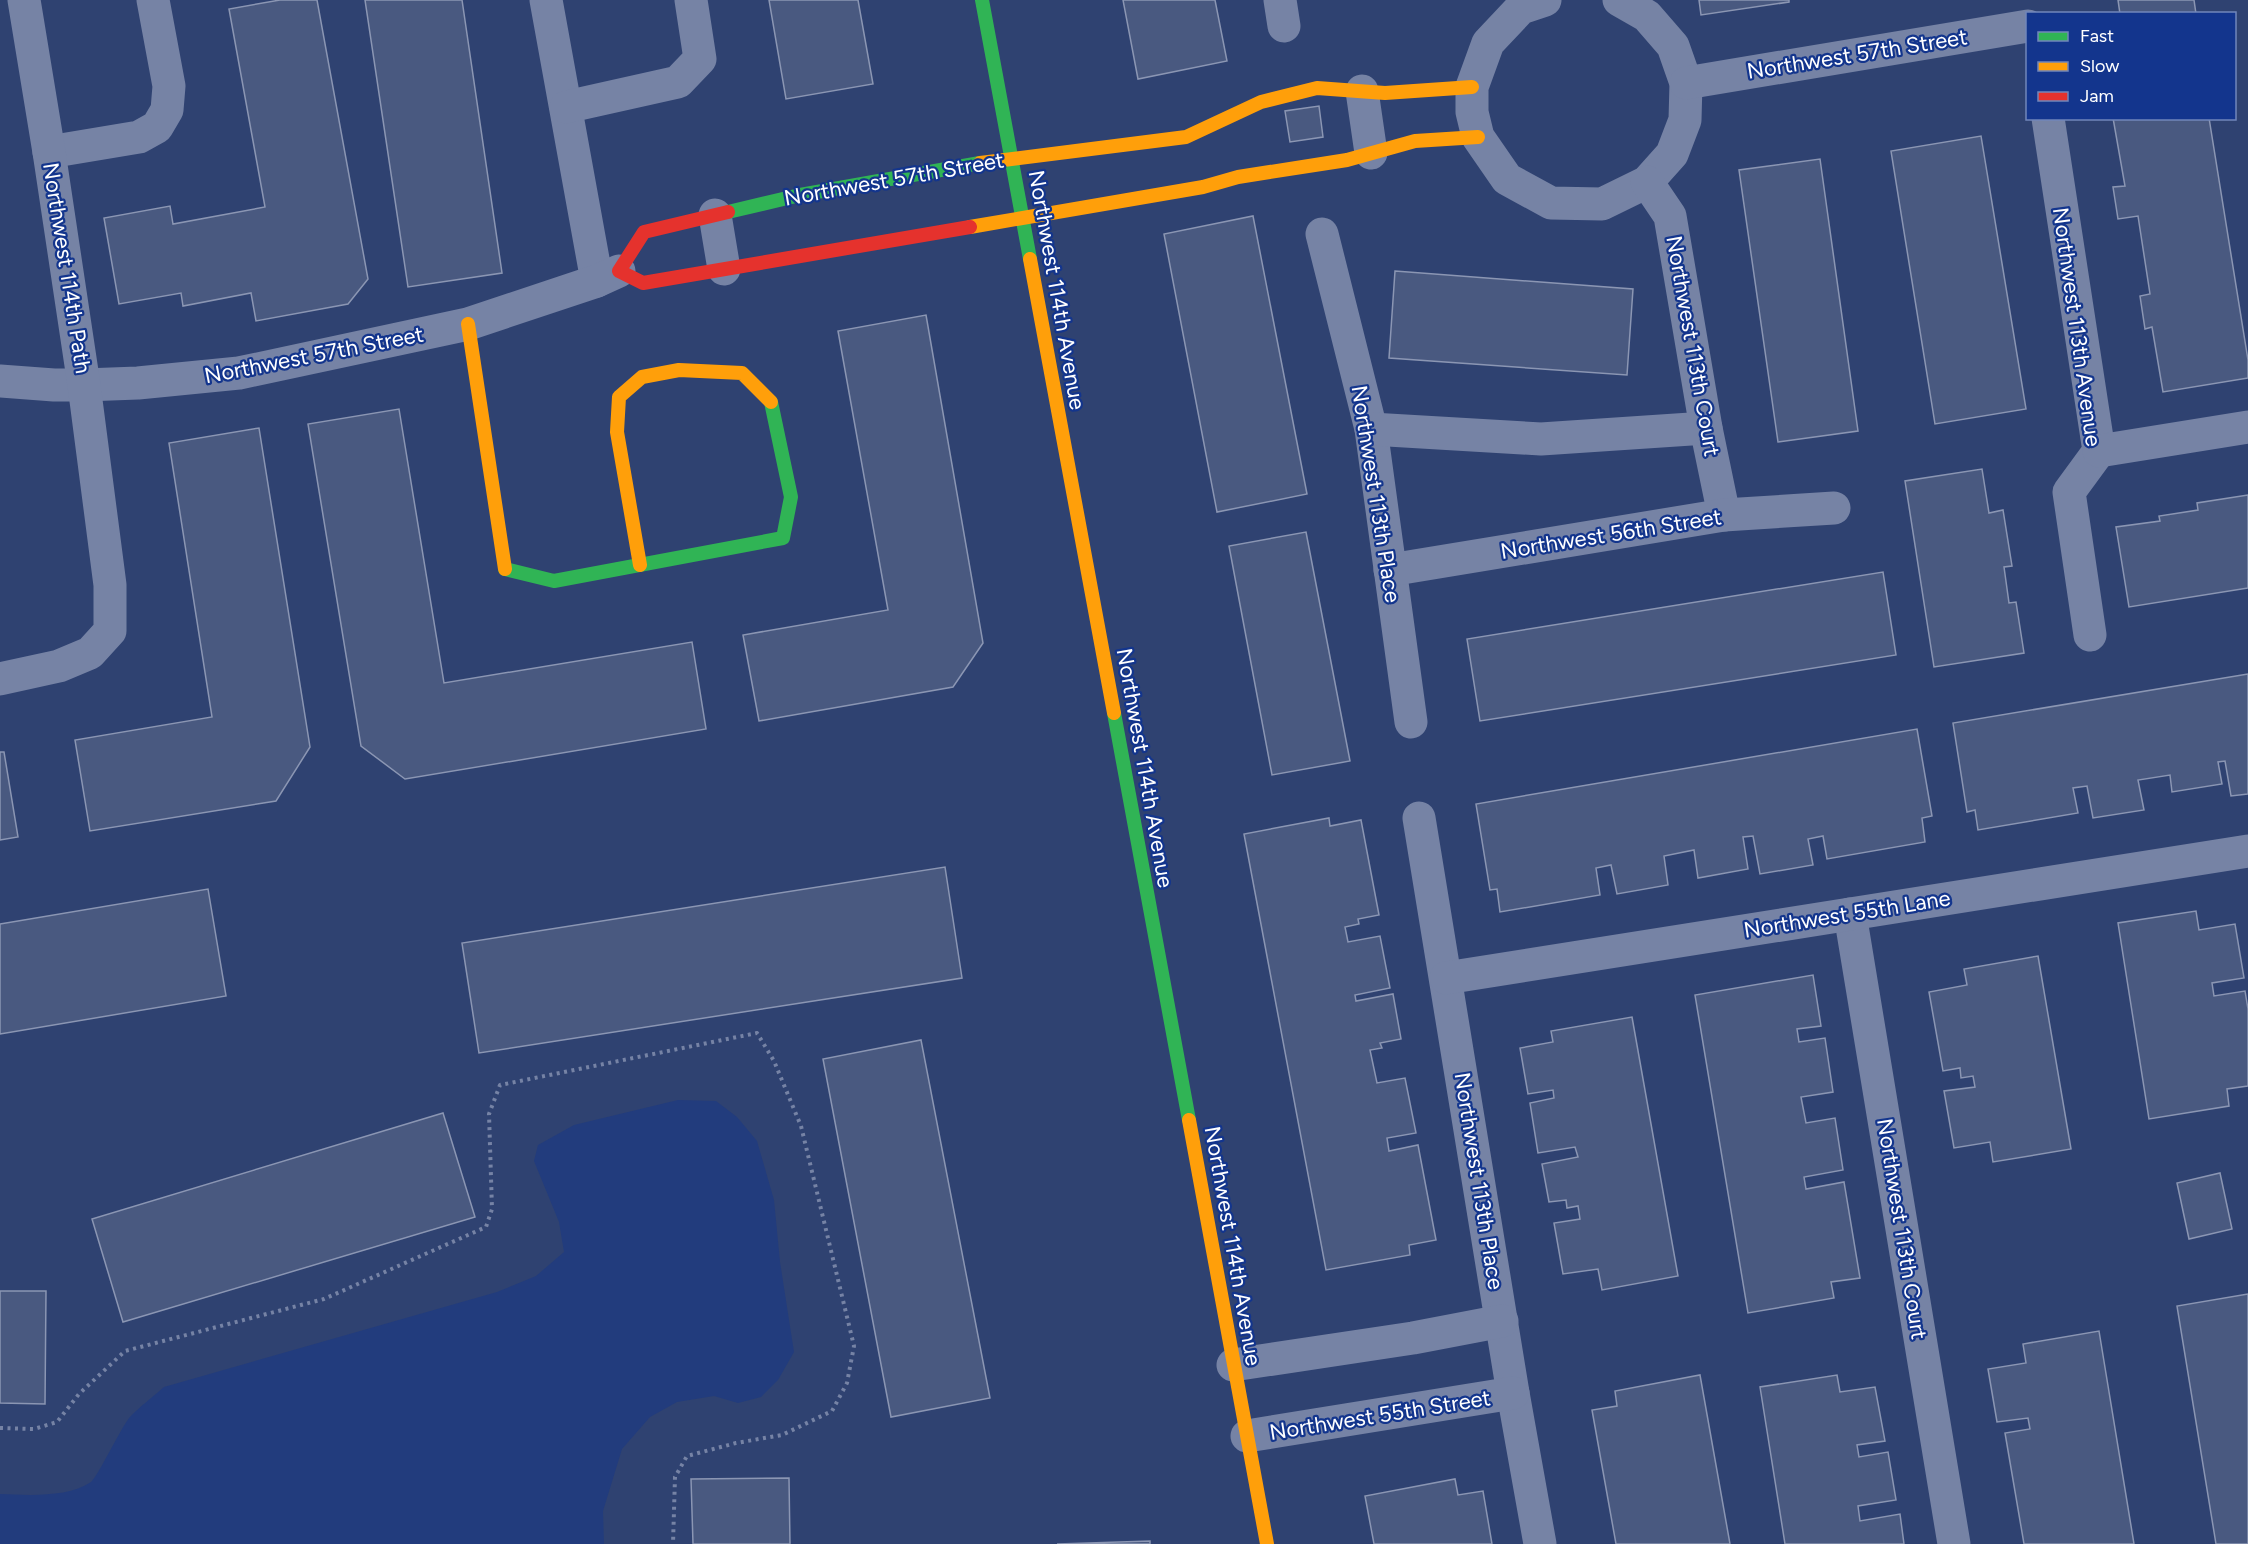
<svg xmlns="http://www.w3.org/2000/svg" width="2248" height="1544" viewBox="0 0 2248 1544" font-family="Figtree,sans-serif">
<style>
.water{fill:#223c7d}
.building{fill:#495980;stroke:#8b96b3;stroke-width:1.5}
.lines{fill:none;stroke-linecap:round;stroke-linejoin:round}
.path{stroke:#7683a5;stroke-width:4;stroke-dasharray:3 4.5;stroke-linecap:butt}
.street{stroke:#7683a5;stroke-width:33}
.fast{stroke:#30b455;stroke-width:14}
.slow{stroke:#ff9f0a;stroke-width:14}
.jam{stroke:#e5322d;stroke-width:14}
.labels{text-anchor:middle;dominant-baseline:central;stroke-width:4.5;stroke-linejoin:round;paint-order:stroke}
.street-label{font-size:22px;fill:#fff;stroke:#13358d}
</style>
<rect width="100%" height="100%" fill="#2f4271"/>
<path class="water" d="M678 1100 716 1101 737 1117 757 1141 774 1200 780 1262 794 1352 778 1380 761 1397 738 1403 714 1396 677 1402 650 1417 622 1449 603 1511 604 1544H0V1494C27 1495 68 1498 91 1482 98 1476 120 1430 129 1418 139 1407 153 1397 164 1387L497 1292 536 1276 564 1252 559 1222 534 1161 538 1145 574 1125Z"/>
<g class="building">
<polygon points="280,0 317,0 368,279 348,304 256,321 251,293 183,306 181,293 119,304 104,218 170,206 173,224 265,207 229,9"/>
<polygon points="365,0 462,0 502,273 408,287"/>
<polygon points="769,0 858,0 873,84 786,99"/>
<polygon points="1123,0 1215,0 1227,61 1138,79"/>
<polygon points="1699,0 1789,0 1789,2 1701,15"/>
<polygon points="2118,0 2194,0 2196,14 2120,14"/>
<polygon points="1319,106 1323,137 1290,142 1285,111"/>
<polygon points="2113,118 2209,118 2248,360 2248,378 2163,392 2152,327 2145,329 2140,296 2150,294 2138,216 2118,219 2113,187 2125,186"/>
<polygon points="1981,136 2026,409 1935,424 1891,151"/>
<polygon points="1820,159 1858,431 1778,442 1739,170"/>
<polygon points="1253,216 1307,494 1217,512 1164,234"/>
<polygon points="1395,271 1633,289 1627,375 1389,358"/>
<polygon points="926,315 983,643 953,687 759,721 743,635 888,610 838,331"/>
<polygon points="399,409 444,683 692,642 706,729 405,779 361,746 308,424"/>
<polygon points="259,428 310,747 276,801 90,831 75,740 212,717 169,443"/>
<polygon points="1982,469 1989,513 2003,510 2012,566 2004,567 2009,603 2016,602 2024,653 1934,667 1905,481"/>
<polygon points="2248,495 2248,588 2129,607 2116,527 2160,521 2159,516 2198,510 2197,503"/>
<polygon points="1306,532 1350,761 1272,775 1229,546"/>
<polygon points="1883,572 1896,655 1480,721 1467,639"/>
<polygon points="2248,674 2248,794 2231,796 2225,761 2218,762 2222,784 2172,792 2170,775 2138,780 2144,810 2093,818 2087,786 2073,788 2078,813 1978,830 1975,810 1967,812 1953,723"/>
<polygon points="1917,729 1932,816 1922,818 1925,842 1827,859 1823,836 1808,839 1813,865 1760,874 1753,836 1743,837 1748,869 1698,878 1694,850 1664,856 1668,885 1617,894 1611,865 1596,868 1600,895 1500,912 1497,889 1490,890 1476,804"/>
<polygon points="0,752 4,752 18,837 0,840"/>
<polygon points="1329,818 1330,826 1361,820 1379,915 1358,919 1359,924 1345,927 1348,942 1380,936 1390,988 1355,995 1356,1001 1393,994 1401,1039 1380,1043 1382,1048 1370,1050 1377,1083 1405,1078 1416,1133 1387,1138 1389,1151 1418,1145 1436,1240 1409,1245 1410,1255 1326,1270 1244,834"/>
<polygon points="945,867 962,978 479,1053 462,943"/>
<polygon points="208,889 226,996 0,1034 0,924"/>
<polygon points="2196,911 2199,930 2235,924 2244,978 2212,983 2214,996 2245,991 2248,1009 2248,1086 2227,1089 2229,1106 2149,1119 2118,923"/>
<polygon points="2038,956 2071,1149 1993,1162 1990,1142 1954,1148 1944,1091 1975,1087 1973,1076 1961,1078 1960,1068 1943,1071 1929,992 1967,985 1964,969"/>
<polygon points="1813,975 1821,1026 1797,1029 1799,1042 1825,1038 1833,1092 1801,1097 1806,1123 1835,1118 1843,1170 1804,1177 1806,1189 1844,1182 1860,1278 1831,1282 1834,1298 1748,1313 1695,995"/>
<polygon points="1632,1017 1678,1276 1602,1290 1598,1269 1563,1274 1554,1223 1580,1219 1578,1206 1567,1208 1566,1200 1549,1202 1542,1164 1578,1157 1575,1147 1538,1153 1530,1103 1554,1098 1553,1090 1528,1094 1520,1048 1553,1042 1551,1031"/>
<polygon points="921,1040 990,1398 891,1417 823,1059"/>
<polygon points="443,1113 475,1217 123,1322 92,1219"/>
<polygon points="2220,1173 2232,1229 2189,1239 2177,1183"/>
<polygon points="0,1291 46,1291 45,1404 0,1403"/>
<polygon points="2248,1294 2248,1544 2216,1544 2177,1306"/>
<polygon points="2099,1331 2134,1544 2024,1544 2005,1433 2030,1429 2028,1418 1997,1422 1988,1369 2026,1363 2023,1344"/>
<polygon points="1700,1375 1730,1544 1616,1544 1592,1410 1617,1406 1615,1391"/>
<polygon points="1837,1375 1840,1392 1875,1387 1885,1441 1857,1445 1859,1457 1888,1452 1896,1500 1858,1506 1860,1521 1900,1514 1904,1544 1785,1544 1760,1387"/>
<polygon points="789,1478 790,1544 693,1544 691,1479"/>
<polygon points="1455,1479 1458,1495 1483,1491 1492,1544 1374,1544 1365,1496"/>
<polygon points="1150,1541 1150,1544 1057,1544"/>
</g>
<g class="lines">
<polyline class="path" points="0,1428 34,1429 57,1422 79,1394 125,1351 324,1299 486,1227 492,1209 489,1114 500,1085 757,1033 774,1061 801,1126 854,1346 847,1383 832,1411 782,1435 736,1443 687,1456 675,1477 673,1544"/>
<g class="street">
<polyline points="546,0 597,281"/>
<polyline points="1280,0 1284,26"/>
<polyline points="1545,0 1521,8 1488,43 1472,87 1472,112 1478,137 1507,179 1551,203 1602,204 1647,182 1672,154 1685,120 1686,83 1673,46 1647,16 1619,0"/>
<polyline points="1686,83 2028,26"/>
<polyline points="1362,91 1371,153"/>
<polyline points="566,107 678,82 700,59 691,0"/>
<polyline points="2048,118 2099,451 2069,492 2090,635"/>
<polyline points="49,152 139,137 157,127 167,110 169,86 153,0"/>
<polyline points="1647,182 1670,216 1706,428 1724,515"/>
<polyline points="715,215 724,269"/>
<polyline points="1322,234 1371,429 1411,722"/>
<polyline points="0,381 54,385 84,385 138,383 239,373 468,324 597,281 619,271"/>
<polyline points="1371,429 1541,439 1706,428"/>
<polyline points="2099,451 2248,427"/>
<polyline points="1390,570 1724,515 1834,508"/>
<polyline points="0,679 59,666 90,653 110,631 110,585 84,385 49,152 24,0"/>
<polyline points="1419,818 1513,1393 1540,1544"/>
<polyline points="1850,914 1954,1544"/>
<polyline points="1446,978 2248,851"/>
<polyline points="1233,1365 1413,1338 1502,1321"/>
<polyline points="1247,1436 1513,1393"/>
</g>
<g class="fast">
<polyline points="982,0 1030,259"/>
<polyline points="728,212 800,195 980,163"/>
<polyline points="505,569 554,581 783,538 791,497 771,402"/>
<polyline points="1114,713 1189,1120"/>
</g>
<g class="slow">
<polyline points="980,163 1186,137 1261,102 1317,88 1385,93 1472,87"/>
<polyline points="970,227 1203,187 1238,177 1347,160 1415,141 1478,137"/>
<polyline points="1030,259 1114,713"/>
<polyline points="468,324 505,569"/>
<polyline points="640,565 617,432 619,397 642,377 679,370 742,373 771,402"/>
<polyline points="1189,1120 1267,1544"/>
</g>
<polyline class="jam" points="728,212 644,232 619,271 643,283 970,227"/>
</g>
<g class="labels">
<g class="street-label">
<text transform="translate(1857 54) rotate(-9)">Northwest 57th Street</text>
<text transform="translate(894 179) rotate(-10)">Northwest 57th Street</text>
<text transform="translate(67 268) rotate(81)">Northwest 114th Path</text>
<text transform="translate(1057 290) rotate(80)">Northwest 114th Avenue</text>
<text transform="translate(2077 327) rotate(82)">Northwest 113th Avenue</text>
<text transform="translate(1693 346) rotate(80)">Northwest 113th Court</text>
<text transform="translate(314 355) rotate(-11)">Northwest 57th Street</text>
<text transform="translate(1376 494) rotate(81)">Northwest 113th Place</text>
<text transform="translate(1611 534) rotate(-9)">Northwest 56th Street</text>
<text transform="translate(1145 768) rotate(80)">Northwest 114th Avenue</text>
<text transform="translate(1847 914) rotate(-9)">Northwest 55th Lane</text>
<text transform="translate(1479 1181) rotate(81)">Northwest 113th Place</text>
<text transform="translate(1902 1229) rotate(81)">Northwest 113th Court</text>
<text transform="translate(1233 1246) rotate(80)">Northwest 114th Avenue</text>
<text transform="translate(1380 1415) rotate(-9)">Northwest 55th Street</text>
</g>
</g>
<rect x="2026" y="12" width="210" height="108" fill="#13358d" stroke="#7186bb" stroke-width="1.5"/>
<rect x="2038" y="32" width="30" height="9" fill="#30b455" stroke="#7186bb" stroke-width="1.5"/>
<text x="2080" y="42" font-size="18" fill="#ffffff">Fast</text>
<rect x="2038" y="62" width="30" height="9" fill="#ff9f0a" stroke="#7186bb" stroke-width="1.5"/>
<text x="2080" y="72" font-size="18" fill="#ffffff">Slow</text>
<rect x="2038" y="92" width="30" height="9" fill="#e5322d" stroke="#7186bb" stroke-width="1.5"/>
<text x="2080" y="102" font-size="18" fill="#ffffff">Jam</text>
</svg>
